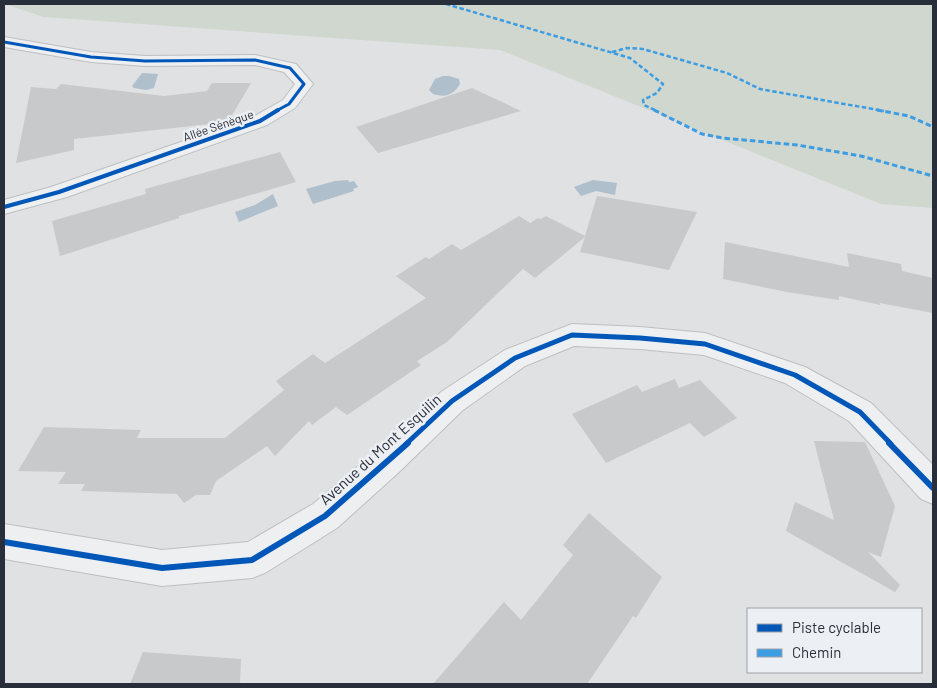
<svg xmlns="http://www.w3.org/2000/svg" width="937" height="688" viewBox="0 0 937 688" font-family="Barlow,sans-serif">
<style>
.green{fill:#d0d7cf}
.water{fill:#afbfcc}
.building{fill:#c7c9cb}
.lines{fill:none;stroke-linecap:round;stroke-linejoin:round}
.minor-casing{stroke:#bdbfc1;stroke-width:2}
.minor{fill:#eeeff0;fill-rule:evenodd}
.quiet-far1{stroke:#3d9de2;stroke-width:2.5;stroke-dasharray:4.5 2.5;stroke-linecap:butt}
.quiet{stroke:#3d9de2;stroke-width:3;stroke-dasharray:5.5 3;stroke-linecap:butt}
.cycleway-far3-casing{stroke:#eceff3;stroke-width:5}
.cycleway-far2-casing{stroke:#eceff3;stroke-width:6}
.cycleway-far1-casing{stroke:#eceff3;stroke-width:8}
.cycleway-casing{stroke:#eceff3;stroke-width:9}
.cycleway-far3{stroke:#0057b8;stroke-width:3}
.cycleway-far2{stroke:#0057b8;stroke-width:4}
.cycleway-far1{stroke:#0057b8;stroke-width:5}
.cycleway{stroke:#0057b8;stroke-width:6}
.labels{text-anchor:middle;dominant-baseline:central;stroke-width:5;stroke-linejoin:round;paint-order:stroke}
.far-street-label{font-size:12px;fill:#282f3a;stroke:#eceff3}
.street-label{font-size:15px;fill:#282f3a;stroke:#eceff3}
</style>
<rect width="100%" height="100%" fill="#dfe1e3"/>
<polygon class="green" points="4,4 933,4 933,208 881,204 500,50 44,17"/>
<g class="water">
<polygon points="142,73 158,74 154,88 146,90 134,88 132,86"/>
<path d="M443 76H449L459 79 460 84C453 95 446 98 433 94L429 90 435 79Z"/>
<polygon points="348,180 349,182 354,181 358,187 353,189 354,191 313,204 306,189 335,181"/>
<polygon points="593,180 617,183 615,195 596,191 581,196 574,187"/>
<polygon points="273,194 278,206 239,222 235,212 255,205"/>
</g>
<g class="building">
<polygon points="212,83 251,83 228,122 74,139 74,150 16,163 31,87 56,89 61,84 164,96 207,91"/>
<polygon points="472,88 521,111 378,153 356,127"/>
<polygon points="280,152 296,182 179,216 179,218 60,256 52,221 146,194 145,189"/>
<polygon points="597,196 697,212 669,270 580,252 585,237 535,278 523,269 447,342 417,361 421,365 347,415 336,407 312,425 309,421 275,456 267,446 216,481 210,495 196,495 184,503 177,494 81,491 85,484 58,484 66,472 18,471 44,427 141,430 137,438 225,438 284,390 276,381 313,354 325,363 426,298 396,276 426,257 429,259 452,244 461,250 519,216 530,223 538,218 541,219 546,216 585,236"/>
<polygon points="725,242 849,267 847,253 901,264 902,271 933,278 933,313 880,303 880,305 839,296 839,300 787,292 723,279"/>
<polygon points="675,379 679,388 700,380 737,418 704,437 690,423 606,463 572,414 637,385 642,392"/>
<polygon points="814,441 865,442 895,506 881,557 868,552 900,585 895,592 786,531 795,502 834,520"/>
<polygon points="589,513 662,577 636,618 633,616 587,684 433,684 504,602 521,620 573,555 563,545"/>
<polygon points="143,652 241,659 240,684 130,684"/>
</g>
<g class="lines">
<defs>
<g id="minor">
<polygon points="4,37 91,52 145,56 255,55 296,64 313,84 295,108 267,125 67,197 4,214 4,200 51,187 253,117 283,100 295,84 284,72 255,65 145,66 91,62 4,47"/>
<polygon points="572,324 640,327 705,333 805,367 871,403 933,465 933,504 921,499 849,421 785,383 704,355 640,349 574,346 525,366 463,410 398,473 337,528 265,573 252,578 162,586 4,559 4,524 162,550 248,542 313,504 376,451 441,392 505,350"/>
</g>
</defs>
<use href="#minor" class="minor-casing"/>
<use href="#minor" class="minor"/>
<g class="quiet-far1">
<polyline points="446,4 630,58 663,84 657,93 643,100 644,105 657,111"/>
<polyline points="612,52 627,48 643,49 727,73 760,89 884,111"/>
</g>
<g class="quiet">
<polyline points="654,110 702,134 723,138 797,145 861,156 933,176"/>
<polyline points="877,110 909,116 933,127"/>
</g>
<defs>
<polyline id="cycleway-far3" points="4,42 91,57 145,61 255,60 290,68 304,84 289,104 276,111"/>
<polyline id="cycleway-far2" points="4,207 59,192 260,121 278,110"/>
<polyline id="cycleway-far1" points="406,444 452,401 515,358 572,335 640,338 705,344 795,375 860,412 891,444"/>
<g id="cycleway">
<polyline points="889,443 933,488"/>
<polyline points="4,542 162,568 252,560 325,516 408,443"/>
</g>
</defs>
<use href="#cycleway-far3" class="cycleway-far3-casing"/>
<use href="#cycleway-far2" class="cycleway-far2-casing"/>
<use href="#cycleway-far1" class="cycleway-far1-casing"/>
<use href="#cycleway" class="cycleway-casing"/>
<use href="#cycleway-far3" class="cycleway-far3"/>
<use href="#cycleway-far2" class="cycleway-far2"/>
<use href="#cycleway-far1" class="cycleway-far1"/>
<use href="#cycleway" class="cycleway"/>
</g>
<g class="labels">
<g class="far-street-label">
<text transform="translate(218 125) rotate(-19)">Allée Sénèque</text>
</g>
<g class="street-label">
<text transform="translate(380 449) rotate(-42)">Avenue du Mont Esquilin</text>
</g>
</g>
<rect width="937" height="688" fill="none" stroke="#282f3a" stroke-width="10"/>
<rect x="747" y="608" width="175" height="65" fill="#eceff3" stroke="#9ea2a9"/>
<rect x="757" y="624" width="25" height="8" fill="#0057b8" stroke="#9ea2a9"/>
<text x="792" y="633" font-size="15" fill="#282f3a">Piste cyclable</text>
<rect x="757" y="649" width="25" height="8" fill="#3d9de2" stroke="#9ea2a9"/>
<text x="792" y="658" font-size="15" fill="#282f3a">Chemin</text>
</svg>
